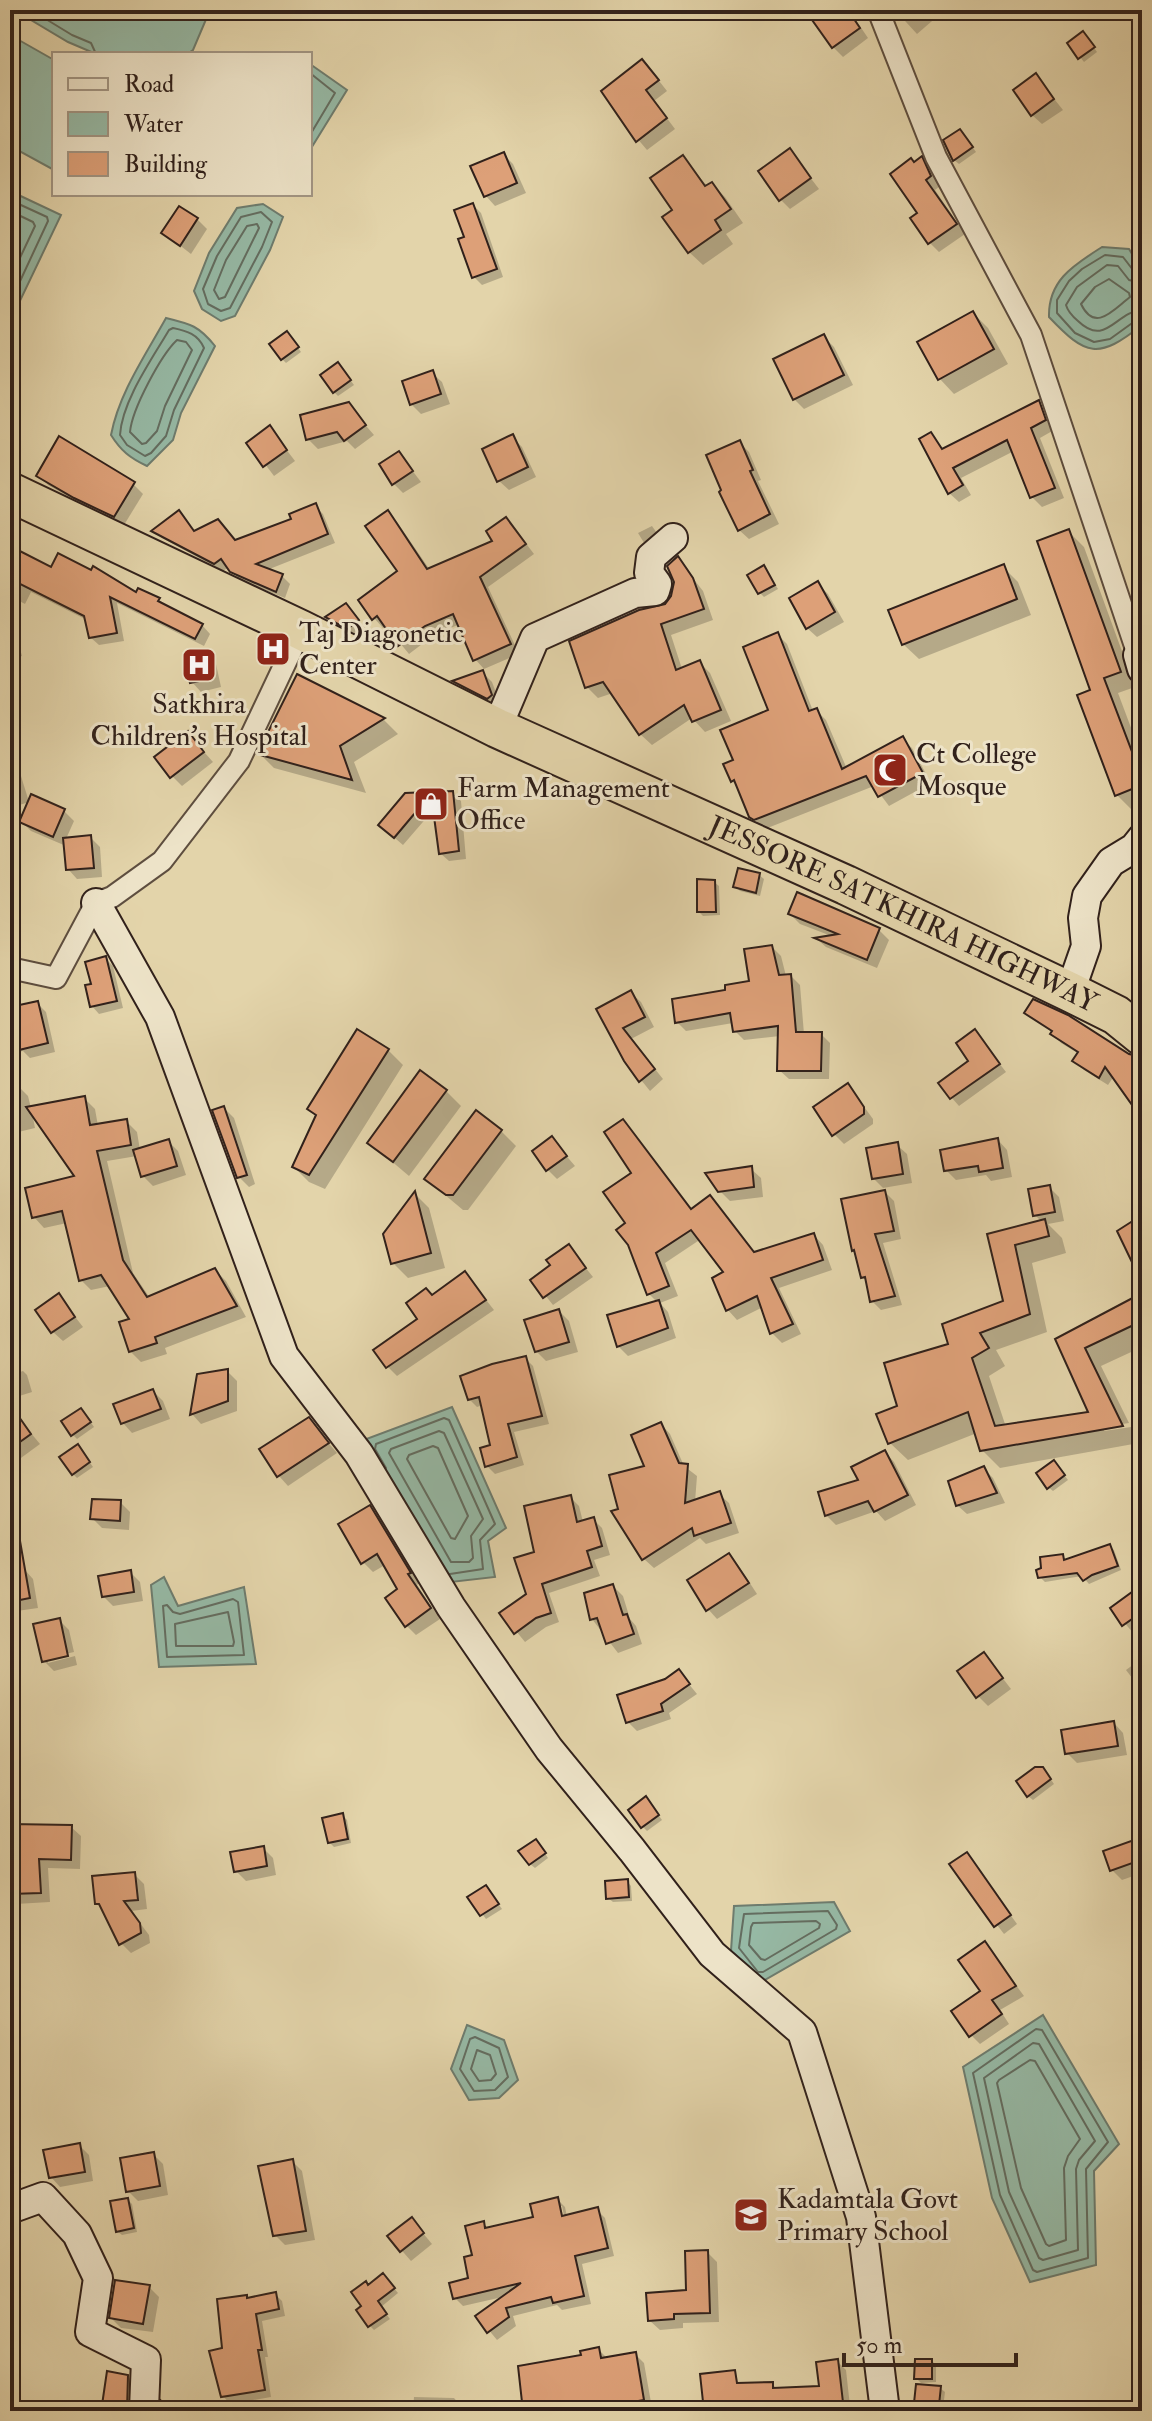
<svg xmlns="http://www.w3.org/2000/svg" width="1152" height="2421" viewBox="0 0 1152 2421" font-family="'IM FELL Double Pica',serif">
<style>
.water{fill:#96b9a5;stroke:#6e7c6e;stroke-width:2}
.shadow{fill:#0003;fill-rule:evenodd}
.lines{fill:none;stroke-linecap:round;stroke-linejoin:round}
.shore{stroke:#646d60;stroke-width:2}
.building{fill:#dda078;stroke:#31211b;stroke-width:2}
.street-casing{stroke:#5e4e3f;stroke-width:24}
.secondary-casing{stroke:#31211b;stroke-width:32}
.highway-casing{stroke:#31211b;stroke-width:42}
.street{stroke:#ede3c8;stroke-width:20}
.secondary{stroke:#ede3c8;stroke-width:28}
.highway{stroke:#e3d4aa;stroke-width:38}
.labels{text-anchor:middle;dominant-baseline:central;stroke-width:6;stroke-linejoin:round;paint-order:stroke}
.poi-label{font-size:28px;fill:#31211b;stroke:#ede3c8;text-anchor:start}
.street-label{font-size:28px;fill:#31211b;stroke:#ede3c8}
</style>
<rect width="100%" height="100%" fill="#e3d4aa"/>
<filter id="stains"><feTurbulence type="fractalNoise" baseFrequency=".0025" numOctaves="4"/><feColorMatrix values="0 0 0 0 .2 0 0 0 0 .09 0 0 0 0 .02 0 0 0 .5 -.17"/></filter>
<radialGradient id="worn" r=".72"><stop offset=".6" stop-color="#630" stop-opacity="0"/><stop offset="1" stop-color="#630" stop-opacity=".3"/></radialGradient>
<g class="water">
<polygon points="21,10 210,10 193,50 187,54 96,54 68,42 26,17"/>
<polygon points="10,35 54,60 54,170 10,146"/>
<polygon points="310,64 347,90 310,150"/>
<polygon points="10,191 61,215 18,305 10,301"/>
<polygon points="263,204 283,217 270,250 235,316 221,321 202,309 194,291 209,253 237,208"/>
<path d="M1102 247 1129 249 1142 270V325C1098 360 1086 356 1049 317 1048 280 1074 265 1102 247Z"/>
<path d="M166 318C191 324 199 326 215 346L181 413 173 440 147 466C130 458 121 451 111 435 119 393 145 356 166 318Z"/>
<polygon points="452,1407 506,1528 488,1541 495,1577 442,1583 361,1441"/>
<polygon points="164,1577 178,1606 244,1587 256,1664 159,1667 151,1585"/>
<polygon points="834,1902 850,1931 758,1984 731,1951 734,1906"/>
<polygon points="1043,2015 1119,2144 1094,2171 1096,2265 1030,2282 992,2198 963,2067"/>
<polygon points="467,2025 504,2040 518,2080 499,2098 469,2100 451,2069"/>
</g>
<g class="shadow">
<polygon points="818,10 849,10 868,38 843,57 833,47"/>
<polygon points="895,10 935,10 939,15 917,34"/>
<polygon points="1087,38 1097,52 1084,62 1080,57"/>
<polygon points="652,72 667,91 654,101 675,129 647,150 619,117"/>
<polygon points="1036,76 1063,110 1042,124 1032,115"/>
<polygon points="964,135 976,152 959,164 954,160"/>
<polygon points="790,151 819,189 790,209 781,200"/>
<polygon points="503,154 513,164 526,193 495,206 486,196 473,167"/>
<polygon points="683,158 708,187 712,184 725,197 743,223 726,234 733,244 703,265 689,252 675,210"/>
<polygon points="921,159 931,168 940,186 935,190 965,234 939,252 930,243 920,214 914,164"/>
<polygon points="473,205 481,213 503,277 482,285 474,277 467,238"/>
<polygon points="197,219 207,229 191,254 164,233"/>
<polygon points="973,313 988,328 1008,364 954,394 939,378"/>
<polygon points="824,337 834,347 853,385 804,409 794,399"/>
<polygon points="291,338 301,352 286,363 282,359"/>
<polygon points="342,369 354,385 338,396 334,392"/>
<polygon points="432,373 442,382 450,404 421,414 411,404"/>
<polygon points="1039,403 1048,412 1054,430 1040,438 1064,498 1042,507 1032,497 1014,451 961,478 971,495 959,502 949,493 931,434 944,450"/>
<polygon points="348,405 374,435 355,449 347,441 318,449 308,439"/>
<polygon points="270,428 295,461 274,476 249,443"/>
<polygon points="512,437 522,447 536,477 509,490 499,481"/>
<polygon points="739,442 749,452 761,480 758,481 779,524 749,539 739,530 724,491"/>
<polygon points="399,453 421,482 403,493 393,483"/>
<polygon points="39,475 133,484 143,494 124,525 86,507 48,485"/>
<polygon points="315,506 323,514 335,543 267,570 282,576 290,584 285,598 240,580 229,567 223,571 162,538 154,531 179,513 196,533 236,542 294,520"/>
<polygon points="388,512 397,522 430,570 496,542 506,520 515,529 534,554 488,587 519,654 484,669 475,659 460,624 434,635 409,654 386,626 383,628 374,618 400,572"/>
<polygon points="652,526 659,536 646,546 638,533"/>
<polygon points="1069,532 1084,547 1135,687 1118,693 1142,757 1142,806 1132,810 1117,795 1093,691"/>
<polygon points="10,548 52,569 158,599 166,607 202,625 210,634 204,646 117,603 124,641 99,645 90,637 87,620 31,592 25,604 10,596"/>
<polygon points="678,559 703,591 713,620 671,635 682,669 699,662 710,673 731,721 705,732 692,718 652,745 640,734 613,693 598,698 587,687 666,606 673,596"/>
<polygon points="764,567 778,589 764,597 760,593"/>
<polygon points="1003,567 1018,582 1031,615 919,659 903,644"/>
<polygon points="818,584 828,594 844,622 817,637 807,628"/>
<polygon points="346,605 367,631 358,637 337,627 328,618"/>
<polygon points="14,626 22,656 10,660 10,627"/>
<polygon points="777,634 787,644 813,711 816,710 826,720 847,769 902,739 912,748 931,783 889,806 874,786 765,829 762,827 751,816 740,788 732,781 736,761 770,711"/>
<polygon points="206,654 216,664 221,687 201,692 192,682"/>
<polygon points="482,672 492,682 501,706 498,707 465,690 456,682"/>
<polygon points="298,676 384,720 398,734 354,762 366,793 274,768 259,753"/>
<polygon points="188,734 213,762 182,786 172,776"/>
<polygon points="10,766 21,776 29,802 10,808"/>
<polygon points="452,793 461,801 466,859 449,861 440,853 435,808 403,845 389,833 406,795"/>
<polygon points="32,797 64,811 74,821 66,839 90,837 100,847 102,877 77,879 68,869 66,846 31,831 21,821"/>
<polygon points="759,875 764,879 760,896 740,891 736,887"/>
<polygon points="714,882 719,886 720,915 703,916 699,912"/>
<polygon points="790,914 879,930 889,940 877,968 826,947 818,940 834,937 800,924"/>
<polygon points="772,947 781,956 786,976 791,976 800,985 804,1034 821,1034 830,1043 829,1079 789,1079 779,1070 780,1036 744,1040 735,1031 733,1023 686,1031 677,1022 728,991 752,982"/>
<polygon points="106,959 113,966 123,1008 99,1014 92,1006 93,985"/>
<polygon points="631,993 641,1002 654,1027 631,1039 663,1079 650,1091 625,1060 599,1010"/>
<polygon points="37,1003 46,1012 55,1052 30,1058 23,1051 10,1054 10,1009"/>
<polygon points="1027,1013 1142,1060 1142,1117 1114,1076 1108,1085 1084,1070 1075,1061 1079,1054 1061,1043 1053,1033"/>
<polygon points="975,1032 1006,1072 959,1106 952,1098 971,1062"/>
<polygon points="388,1050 403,1065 325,1189 309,1182 294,1167 318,1117 309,1109"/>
<polygon points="848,1085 873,1119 873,1124 844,1144 834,1134"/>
<polygon points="20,1088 28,1096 31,1108 84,1098 95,1109 98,1126 126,1121 137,1132 140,1150 168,1141 178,1151 186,1175 153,1186 143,1176 137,1156 107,1161 133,1273 150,1298 215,1270 226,1281 246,1317 165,1348 167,1354 141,1362 130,1351 133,1320 110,1286 91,1290 81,1280 67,1223 44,1228 34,1217 77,1178 32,1112 35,1128 10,1134 10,1090"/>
<polygon points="446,1091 461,1106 409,1176 370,1143"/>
<polygon points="224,1108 234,1118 255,1184 249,1187 239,1177"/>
<polygon points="623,1122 692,1211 710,1197 755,1254 814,1235 823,1245 832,1270 779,1288 801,1334 782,1343 772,1333 763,1307 737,1320 728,1310 726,1273 701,1239 665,1263 678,1296 660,1303 668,1312 676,1338 628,1356 618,1346 657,1302 649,1294 628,1223 634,1173"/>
<polygon points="501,1131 516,1146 468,1210 463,1210 426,1179"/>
<polygon points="552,1139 575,1166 557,1179 548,1170"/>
<polygon points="998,1140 1007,1150 1012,1177 991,1181 986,1175 956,1180 946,1170"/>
<polygon points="897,1145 907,1154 912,1183 883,1188 873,1178"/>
<polygon points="751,1169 761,1178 763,1197 730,1201 720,1191"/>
<polygon points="1049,1187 1059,1197 1064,1221 1048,1224 1062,1238 1066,1253 1032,1263 1047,1332 996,1350 1005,1366 989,1376 1006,1427 1091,1414 1058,1340 1142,1295 1142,1347 1101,1366 1129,1423 1104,1427 1104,1431 1131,1427 1139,1443 1000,1468 982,1450 977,1433 908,1460 890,1443 900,1407 950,1346 1006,1303 989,1235 1042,1222 1035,1215"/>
<polygon points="885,1192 894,1201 901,1239 883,1243 902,1305 881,1310 872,1301 868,1283 863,1277 853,1250"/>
<polygon points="415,1194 429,1208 445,1268 408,1278 393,1263"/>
<polygon points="569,1247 593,1277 553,1305 533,1280 553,1266"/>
<polygon points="465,1273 494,1310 397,1376 387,1366 433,1297"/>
<polygon points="59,1296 83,1327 63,1341 53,1332"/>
<polygon points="559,1311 569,1321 578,1352 546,1361 536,1351"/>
<polygon points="525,1358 533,1366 549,1424 514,1432 524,1465 495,1474 487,1466 492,1446 483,1405 477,1407 469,1399"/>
<polygon points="23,1371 27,1375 32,1392 10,1399 10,1375"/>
<polygon points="228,1372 237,1381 237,1411 201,1424 192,1414"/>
<polygon points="153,1391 163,1401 170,1419 132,1433 123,1423"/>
<polygon points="15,1414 40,1444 10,1466 10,1418"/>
<polygon points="85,1414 94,1427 77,1439 72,1434"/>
<polygon points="309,1420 337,1453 288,1486 279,1476 262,1450"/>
<polygon points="661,1424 670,1434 684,1466 697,1476 695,1502 719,1494 729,1503 739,1533 706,1544 700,1538 654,1568 644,1559 621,1510 647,1467"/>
<polygon points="82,1451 93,1467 77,1478 73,1474"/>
<polygon points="885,1452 894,1462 916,1505 885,1521 876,1511 836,1525 826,1515"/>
<polygon points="1058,1467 1068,1480 1053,1491 1048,1487"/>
<polygon points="983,1468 993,1478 1005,1503 967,1514 957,1505"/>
<polygon points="570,1497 579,1506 583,1522 593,1519 602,1528 610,1555 594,1560 600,1576 549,1593 559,1622 546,1627 525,1642 502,1614 528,1595 537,1553"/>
<polygon points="120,1502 130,1512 129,1530 102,1528 92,1518"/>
<polygon points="370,1507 379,1517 419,1583 417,1585 440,1619 416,1635 406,1625 400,1590 385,1565 373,1572 363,1562"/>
<polygon points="1109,1546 1114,1550 1121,1570 1089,1584 1082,1576 1045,1582 1040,1577 1062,1556 1067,1561"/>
<polygon points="729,1555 738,1565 757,1594 717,1619 708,1609"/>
<polygon points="24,1569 33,1579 38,1608 10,1612 10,1571"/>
<polygon points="130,1572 140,1582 143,1601 113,1606 103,1596"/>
<polygon points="613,1586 623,1596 630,1619 636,1626 642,1644 618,1653 592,1619"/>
<polygon points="1132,1595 1142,1606 1142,1629 1134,1634 1112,1608"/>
<polygon points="59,1620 69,1630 74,1652 48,1658 48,1663 75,1656 77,1665 54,1671 44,1661"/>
<polygon points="984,1654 1011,1689 988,1706 978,1696"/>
<polygon points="1142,1658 1142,1691 1126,1670"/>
<polygon points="679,1672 697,1694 669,1713 671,1719 637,1731 628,1722 666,1681"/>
<polygon points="1114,1723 1123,1733 1127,1755 1077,1763 1067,1753"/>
<polygon points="1047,1774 1054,1784 1033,1800 1028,1796"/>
<polygon points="650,1803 662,1820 647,1831 643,1827"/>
<polygon points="342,1815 347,1820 351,1843 334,1847 329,1842"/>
<polygon points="10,1827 71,1827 81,1836 80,1869 48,1868 50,1902 16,1904 10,1897"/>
<polygon points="540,1846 548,1858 535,1868 530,1864"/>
<polygon points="263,1848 273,1858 276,1875 246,1881 236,1871"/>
<polygon points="967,1854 1017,1924 1004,1934 951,1865"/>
<polygon points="1137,1855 1142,1861 1142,1873 1122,1880 1112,1870"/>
<polygon points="134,1874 144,1884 147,1909 131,1911 149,1935 150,1943 131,1953 121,1943 105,1911 97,1903"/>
<polygon points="627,1881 631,1886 632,1901 613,1902 608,1898"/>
<polygon points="490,1892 502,1909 486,1919 470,1898"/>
<polygon points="985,1944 1024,1996 1000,2010 1009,2024 980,2044 971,2035 983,1992"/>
<polygon points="79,2145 89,2155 93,2181 60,2187 51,2177"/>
<polygon points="153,2154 163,2164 168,2195 138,2201 128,2191"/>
<polygon points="292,2161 302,2171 315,2240 285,2245 275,2235"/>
<path d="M557 2199 565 2207 567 2217 597 2210 605 2218 614 2256 582 2264 591 2304 562 2310 557 2305 513 2316 516 2326 497 2340 478 2317 507 2296 463 2306 455 2298 470 2279 483 2223 489 2229 536 2218ZM558 2206H562L566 2225 562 2226Z"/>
<polygon points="128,2200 132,2204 137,2232 122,2235 117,2231"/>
<polygon points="412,2220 432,2244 411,2261 390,2237"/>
<polygon points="707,2252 717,2262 719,2322 683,2323 683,2328 660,2330 650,2321 688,2291"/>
<polygon points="387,2280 398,2293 381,2307 390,2319 374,2330 370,2326 364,2307 369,2287"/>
<polygon points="149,2287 159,2297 153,2332 121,2328 111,2318"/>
<polygon points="275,2294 282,2301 285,2316 262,2321 268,2357 265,2357 271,2397 230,2404 223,2396 224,2349 246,2297 249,2300"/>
<polygon points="598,2349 608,2359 635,2354 644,2363 652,2408 634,2411 525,2411"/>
<polygon points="837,2361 846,2370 850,2406 854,2411 696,2411 733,2386 772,2384 778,2390 821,2388"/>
<polygon points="932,2361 936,2365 936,2382 921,2383 916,2378"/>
<polygon points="127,2376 137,2386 136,2411 111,2411 104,2404"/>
<polygon points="940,2388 945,2392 943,2408 921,2406 916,2402"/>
<polygon points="10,2394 17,2401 15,2411 10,2411"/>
<polygon points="414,2397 454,2398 462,2407 455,2411 375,2411 376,2404 413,2409"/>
</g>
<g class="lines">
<g class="shore">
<polyline points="31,10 72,35 91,43 96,54"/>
<polyline points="310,73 335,93 310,135"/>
<polyline points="10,200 47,217 48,221 15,292 10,294"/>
<polyline points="10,211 33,222 35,226 10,279"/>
<polygon points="261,212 272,222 262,247 230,308 221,311 208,304 203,289 217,256 241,217"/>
<polygon points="257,224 259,228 225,297 219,299 214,290 226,260 247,226"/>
<polyline points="1142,273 1133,270 1123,257 1105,255 1082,269 1069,281 1057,300 1057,313 1075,333 1094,342 1110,339 1135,321 1142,320"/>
<path d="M1109 279 1129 293 1130 297C1113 310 1095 333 1081 304L1095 287Z"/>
<path d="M1142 283 1129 280 1118 266 1107 265 1077 287 1066 305C1068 312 1072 316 1078 321 1106 348 1116 311 1142 310"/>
<path d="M173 328C187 331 198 334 204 348L174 410 166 436 151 453 145 456 127 445 120 435C122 401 152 359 169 330Z"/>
<path d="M177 340 186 342 192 350 165 406 157 431 146 443 142 444 130 432C132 409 161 355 177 340Z"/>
<polygon points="439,1431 444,1433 483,1519 471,1536 473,1558 469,1562 451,1562 389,1453 391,1449"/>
<polygon points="433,1446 438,1448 468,1516 455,1539 451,1538 407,1459 409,1455"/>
<polyline points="386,1468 375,1449 376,1444 444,1418 449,1420 495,1524 480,1540 483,1569 450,1574"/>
<polygon points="233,1599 238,1602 244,1655 167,1657 163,1606 167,1605 173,1612 180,1614"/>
<polygon points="228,1612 234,1642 233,1646 176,1646 175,1624"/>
<polygon points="828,1911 837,1925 836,1929 763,1972 758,1972 739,1948 744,1914"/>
<polygon points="816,1921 820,1924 819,1928 765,1960 761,1959 749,1945 751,1927 753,1923"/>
<polygon points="1036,2029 1042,2030 1108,2142 1086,2169 1088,2258 1037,2272 1033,2270 1000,2195 973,2073"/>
<polygon points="475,2037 499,2048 508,2077 495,2090 474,2091 460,2069 470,2039"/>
<polygon points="1033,2043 1039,2044 1095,2141 1079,2160 1076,2169 1078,2250 1043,2260 1039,2258 1009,2192 984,2078"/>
<polygon points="477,2050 490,2055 496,2074 491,2080 479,2081 471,2069"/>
<polygon points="1030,2060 1035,2061 1080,2139 1068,2156 1064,2168 1066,2240 1049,2246 1046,2244 1021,2188 997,2083 999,2080"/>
</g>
</g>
<g class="building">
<polygon points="805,10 848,10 860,28 832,48"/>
<polygon points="1083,31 1095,47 1078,59 1067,43"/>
<polygon points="642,59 659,80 646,90 667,118 636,142 601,91"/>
<polygon points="1036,73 1054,99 1031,116 1013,90"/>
<polygon points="960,129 973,147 953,161 943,140"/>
<polygon points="790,148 811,178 779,201 758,171"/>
<polygon points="504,152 517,183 484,197 470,166"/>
<polygon points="683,155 705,186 712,182 731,209 715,220 721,230 688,253 662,217 672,210 650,178"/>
<polygon points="922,156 931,176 926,180 957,224 928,244 910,218 917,213 890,174 911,158 914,162"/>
<polygon points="473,203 497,269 472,278 458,239 464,237 454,210"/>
<polygon points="179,206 198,218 180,246 161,233"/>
<polygon points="973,311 994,349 938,380 917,342"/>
<polygon points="287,331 299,347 281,360 269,344"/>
<polygon points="824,334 844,375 793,400 773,359"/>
<polygon points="338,362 351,380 333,393 320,375"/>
<polygon points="433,370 441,394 410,405 402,381"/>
<polygon points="1039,400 1046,420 1031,428 1055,488 1030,498 1007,440 953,468 963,485 948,494 919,439 931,432 942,449"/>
<polygon points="349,402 366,425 344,441 337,432 306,440 300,415"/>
<polygon points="270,425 287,450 263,467 246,443"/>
<polygon points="513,434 528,467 497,482 482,449"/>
<polygon points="59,436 135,482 114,517 74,498 36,476"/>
<polygon points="740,440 753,470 750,471 770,514 738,531 719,492 721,490 706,455"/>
<polygon points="399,451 413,471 392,485 379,464"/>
<polygon points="316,503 328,534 256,564 283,574 276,592 230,572 221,559 214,564 151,531 179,510 194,531 218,519 235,540 291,519 289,514"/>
<polygon points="388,510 427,569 492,541 486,531 506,517 526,544 480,577 511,644 473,661 453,614 425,626 398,646 377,616 372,620 358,600 397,571 365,526"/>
<polygon points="1069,529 1121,672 1104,678 1142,778 1142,785 1115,796 1077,695 1090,690 1037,541"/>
<polygon points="10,546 51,567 58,553 91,570 93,566 136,592 138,588 160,598 158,601 203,624 195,639 110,597 117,633 89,638 84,616 10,579"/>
<polygon points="678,556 693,578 704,609 661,624 676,670 700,660 721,710 692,722 684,705 639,735 603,682 585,688 569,641 639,610 665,604 671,596 674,582 667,566"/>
<polygon points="1004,564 1017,599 902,645 888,610"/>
<polygon points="764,565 775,585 758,594 747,575"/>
<polygon points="818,581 835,612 806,629 789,598"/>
<polygon points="346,603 359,620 347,629 325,617"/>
<polygon points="778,632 809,711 817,708 842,769 903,736 923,773 878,797 866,776 754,820 749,817 734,780 731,782 723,764 733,760 720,730 768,710 743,647"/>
<polygon points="207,652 213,678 190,683 184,657"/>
<polygon points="483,670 492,695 487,699 452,681"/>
<polygon points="297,674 385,718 340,746 352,780 257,754"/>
<polygon points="188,731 204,752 170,778 154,757"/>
<polygon points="453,791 459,851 439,854 431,794 394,838 378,825 405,793"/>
<polygon points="31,794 65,809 53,837 19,822"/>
<polygon points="91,835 94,868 66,870 63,838"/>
<polygon points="738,868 760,873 756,893 733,887"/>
<polygon points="697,879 715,880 716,912 697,912"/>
<polygon points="797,892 880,928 867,960 814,938 838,934 788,914"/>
<polygon points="772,945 779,975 791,974 796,1032 822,1032 821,1071 777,1071 778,1026 733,1032 730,1013 675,1023 672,999 725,990 725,985 749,981 744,949"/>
<polygon points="106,956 117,1001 90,1007 85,985 91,984 85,962"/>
<polygon points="631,990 645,1017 623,1028 655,1069 639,1082 624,1061 596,1009"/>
<polygon points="1033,999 1068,1015 1129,1054 1142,1057 1142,1119 1105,1067 1099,1078 1072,1061 1078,1052 1050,1034 1052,1031 1024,1013"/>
<polygon points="38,1001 48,1043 19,1050 10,1007"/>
<polygon points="357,1029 389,1049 309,1175 292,1167 316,1115 307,1109"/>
<polygon points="975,1029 1000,1064 950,1099 938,1083 968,1061 956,1043"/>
<polygon points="420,1070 447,1090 393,1162 367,1143"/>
<polygon points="848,1083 864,1107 864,1114 832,1136 813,1107"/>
<polygon points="85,1096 90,1125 127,1119 131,1145 97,1151 123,1260 147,1297 215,1268 237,1306 155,1337 157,1343 129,1352 119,1322 129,1319 101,1275 79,1281 62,1211 32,1218 25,1188 74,1176 26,1107"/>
<polygon points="224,1106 247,1175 237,1178 212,1110"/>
<polygon points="476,1110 502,1130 453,1195 446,1195 424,1179"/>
<polygon points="623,1119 691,1209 710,1195 754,1252 814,1233 823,1260 771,1278 793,1324 770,1334 757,1296 726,1311 712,1278 723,1272 691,1230 656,1253 669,1286 647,1295 628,1245 616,1230 625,1223 603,1192 631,1173 604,1132"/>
<polygon points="552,1136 567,1156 546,1171 532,1151"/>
<polygon points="998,1138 1003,1168 979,1172 978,1166 944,1171 940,1150"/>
<polygon points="169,1139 177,1166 141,1177 133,1150"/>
<polygon points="898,1142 903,1174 872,1179 866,1148"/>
<polygon points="752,1166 754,1187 718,1192 705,1173"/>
<polygon points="1050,1185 1055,1212 1033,1216 1028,1189"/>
<polygon points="885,1190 894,1231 875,1234 895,1296 870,1302 865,1277 861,1278 854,1250 852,1251 841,1199"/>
<polygon points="415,1191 431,1253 391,1264 383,1234"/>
<polygon points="1142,1215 1142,1283 1117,1231"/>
<polygon points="1045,1219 1049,1236 1015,1245 1030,1314 980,1333 989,1348 972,1358 995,1426 1088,1412 1055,1339 1142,1293 1142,1321 1085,1348 1123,1426 980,1451 968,1412 888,1444 876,1414 897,1406 884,1363 948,1344 942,1324 1003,1301 987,1234"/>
<polygon points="569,1244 586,1268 543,1298 530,1280 550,1265 546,1260"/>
<polygon points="465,1271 486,1300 386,1368 373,1350 417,1319 406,1303 426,1288 432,1295"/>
<polygon points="59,1293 75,1317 51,1333 35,1310"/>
<polygon points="659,1300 668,1328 617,1347 607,1315"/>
<polygon points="559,1309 569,1342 535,1352 524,1320"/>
<polygon points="526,1356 542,1416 508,1424 517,1457 485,1467 480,1448 490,1445 479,1397 468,1400 460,1376 492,1364"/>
<polygon points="228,1369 228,1401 190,1415 197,1374"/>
<polygon points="153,1389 161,1409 121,1424 113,1404"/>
<polygon points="10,1404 31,1434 10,1449"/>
<polygon points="81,1408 91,1422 71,1436 61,1421"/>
<polygon points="309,1417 329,1443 277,1477 259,1449"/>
<polygon points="661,1422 679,1463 688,1464 685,1503 720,1491 731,1523 694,1536 692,1528 642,1560 611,1511 618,1509 609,1475 644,1466 631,1435"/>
<polygon points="78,1444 90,1462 72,1475 59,1457"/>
<polygon points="885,1450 908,1495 874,1512 868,1501 825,1516 818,1492 858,1480 851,1467"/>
<polygon points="1054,1460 1065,1475 1047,1489 1036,1473"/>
<polygon points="984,1466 997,1493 956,1506 948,1481"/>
<polygon points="571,1495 577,1522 594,1517 602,1546 587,1551 592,1567 542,1584 551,1613 536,1618 514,1634 499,1613 526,1594 514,1558 534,1552 524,1506"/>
<polygon points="92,1499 121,1500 120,1521 90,1519"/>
<polygon points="370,1505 411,1573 408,1574 431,1608 405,1627 385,1598 397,1589 377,1554 361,1564 338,1524"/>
<polygon points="20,1541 30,1598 10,1602 10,1542"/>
<polygon points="1110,1544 1118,1566 1092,1575 1083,1581 1077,1573 1038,1578 1036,1570 1041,1568 1040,1557 1063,1554 1064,1560"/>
<polygon points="729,1553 749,1583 706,1611 687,1580"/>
<polygon points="131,1570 134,1592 102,1597 98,1576"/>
<polygon points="613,1584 623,1615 627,1614 634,1634 606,1644 597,1618 590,1620 584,1593"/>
<polygon points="1132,1592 1142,1607 1142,1612 1122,1626 1110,1608"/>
<polygon points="60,1618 68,1656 42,1662 33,1624"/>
<polygon points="984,1652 1003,1678 976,1698 957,1671"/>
<polygon points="679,1669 690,1684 661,1704 663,1711 626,1723 617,1695 665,1679"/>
<polygon points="1114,1721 1118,1746 1065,1754 1061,1730"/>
<polygon points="1035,1767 1043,1767 1051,1779 1027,1797 1016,1781"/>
<polygon points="646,1796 659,1815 641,1828 628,1810"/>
<polygon points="343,1813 348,1839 328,1843 322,1818"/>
<polygon points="10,1824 72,1825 71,1860 39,1859 41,1893 10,1894"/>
<polygon points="536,1839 546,1853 529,1865 518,1851"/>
<polygon points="1134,1840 1141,1860 1110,1871 1103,1851"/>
<polygon points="264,1846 267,1866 234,1872 230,1852"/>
<polygon points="967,1852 1011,1915 994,1927 949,1864"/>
<polygon points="135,1872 138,1900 124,1901 140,1923 141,1933 119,1945 99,1904 95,1904 92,1876"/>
<polygon points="628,1879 629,1897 606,1899 605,1881"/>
<polygon points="486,1885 499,1904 480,1916 467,1897"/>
<polygon points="985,1941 1016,1986 992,2000 1002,2014 969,2037 951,2011 980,1991 958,1960"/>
<polygon points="80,2143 85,2172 49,2178 43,2150"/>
<polygon points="154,2152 160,2186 126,2192 120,2158"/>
<polygon points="293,2159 306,2231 273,2236 258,2166"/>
<polygon points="558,2197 562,2216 598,2207 608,2248 575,2256 584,2296 553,2303 551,2297 506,2308 509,2317 487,2333 475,2316 521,2283 453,2299 449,2283 468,2278 464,2257 472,2255 465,2226 484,2221 485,2228 533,2217 530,2204"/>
<polygon points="128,2198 134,2228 116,2232 110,2201"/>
<polygon points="412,2217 424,2233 400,2252 387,2236"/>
<polygon points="708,2250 710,2313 674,2314 674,2319 648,2321 646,2293 686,2290 685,2251"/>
<polygon points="383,2273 395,2288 378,2301 387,2314 368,2327 356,2310 361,2306 351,2292 366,2281 368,2285"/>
<polygon points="115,2280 150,2285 143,2324 109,2318"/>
<polygon points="276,2292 279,2309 256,2314 262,2350 258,2350 265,2390 221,2397 209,2351 222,2348 217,2299 247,2295 247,2298"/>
<polygon points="599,2347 601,2358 636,2352 644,2400 603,2407 604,2411 523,2411 518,2366 581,2355 580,2351"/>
<polygon points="838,2359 844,2411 746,2411 746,2408 704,2411 700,2374 735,2370 737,2383 773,2382 773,2388 819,2386 816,2362"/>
<polygon points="915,2359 932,2359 932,2379 914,2379"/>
<polygon points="107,2371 128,2375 127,2409 102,2405"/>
<polygon points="916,2384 941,2386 939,2405 914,2403"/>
</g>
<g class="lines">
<defs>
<g id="street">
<polyline points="878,10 936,157 1031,335 1138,655 1142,653"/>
<polyline points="10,968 56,978 96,903 112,897 162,861 239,761 301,630"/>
</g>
<g id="secondary">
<polyline points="1138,655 1142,669"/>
<polyline points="497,728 535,638 635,593 655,591 657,584 649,573 651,557 673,538"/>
<polyline points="96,903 160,1017 284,1356 359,1454 451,1607 549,1749 632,1850 712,1954 802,2032 861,2217 885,2411"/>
<polyline points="1070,992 1086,946 1083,918 1087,896 1111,862 1134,848 1142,838"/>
<polyline points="10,2209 43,2197 77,2234 98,2278 90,2332 146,2360 144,2409 150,2411"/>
</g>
<g id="highway">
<path id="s1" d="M10 492 301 630 497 728 846 885 1070 992 1116 1015 1142 1036"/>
</g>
</defs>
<use href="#street" class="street-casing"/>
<use href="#secondary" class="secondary-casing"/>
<use href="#highway" class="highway-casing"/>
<use href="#street" class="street"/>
<use href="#secondary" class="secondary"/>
<use href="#highway" class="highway"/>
</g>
<defs>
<symbol id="hospital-square" viewBox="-11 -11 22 22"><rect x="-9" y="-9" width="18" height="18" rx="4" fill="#8f2418" stroke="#ede3c8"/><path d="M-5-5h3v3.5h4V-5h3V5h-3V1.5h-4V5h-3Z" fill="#fff"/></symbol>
<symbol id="mosque-square" viewBox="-11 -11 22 22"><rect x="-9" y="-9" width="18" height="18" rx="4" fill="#8f2418" stroke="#ede3c8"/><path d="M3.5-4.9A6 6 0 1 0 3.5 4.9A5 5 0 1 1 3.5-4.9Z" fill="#fff"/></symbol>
<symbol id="shop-square" viewBox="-11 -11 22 22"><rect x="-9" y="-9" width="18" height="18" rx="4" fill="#8f2418" stroke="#ede3c8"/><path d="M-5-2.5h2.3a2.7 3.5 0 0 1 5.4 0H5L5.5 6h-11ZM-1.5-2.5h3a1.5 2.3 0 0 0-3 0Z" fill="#fff"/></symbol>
<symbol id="school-square" viewBox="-11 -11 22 22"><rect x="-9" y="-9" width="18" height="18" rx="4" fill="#8f2418" stroke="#ede3c8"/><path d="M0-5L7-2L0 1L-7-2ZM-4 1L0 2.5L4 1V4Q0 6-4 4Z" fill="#fff"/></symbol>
</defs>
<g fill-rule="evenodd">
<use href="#hospital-square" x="253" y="629" width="40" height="40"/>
<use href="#hospital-square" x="179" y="645" width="40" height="40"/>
<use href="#mosque-square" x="870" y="750" width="40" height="40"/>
<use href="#shop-square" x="411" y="784" width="40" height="40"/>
<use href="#school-square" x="731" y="2195" width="40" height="40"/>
</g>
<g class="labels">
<g class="poi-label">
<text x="299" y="633">Taj Diagonetic<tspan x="299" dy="32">Center</tspan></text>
<text x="199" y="704" text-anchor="middle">Satkhira<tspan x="199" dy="32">Children’s Hospital</tspan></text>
<text x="916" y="754">Ct College<tspan x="916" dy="32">Mosque</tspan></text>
<text x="457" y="788">Farm Management<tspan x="457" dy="32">Office</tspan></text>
<text x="777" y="2199">Kadamtala Govt<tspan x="777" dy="32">Primary School</tspan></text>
</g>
<g class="street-label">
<text stroke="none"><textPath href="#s1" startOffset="988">JESSORE SATKHIRA HIGHWAY</textPath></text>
</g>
</g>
<rect width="1152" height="2421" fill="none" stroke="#e3d4aa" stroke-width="40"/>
<rect x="12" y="12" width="1128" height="2397" fill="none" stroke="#31211b" stroke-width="4"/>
<rect x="20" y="20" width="1112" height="2381" fill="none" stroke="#31211b" stroke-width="2"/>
<rect x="52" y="52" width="260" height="144" fill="#ede3c8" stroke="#a29583" stroke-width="2"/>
<rect x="68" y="78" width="40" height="12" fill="#ede3c8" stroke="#a29583" stroke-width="2"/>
<text x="124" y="92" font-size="24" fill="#31211b">Road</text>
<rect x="68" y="112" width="40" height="24" fill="#96b9a5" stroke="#a29583" stroke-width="2"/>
<text x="124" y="132" font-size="24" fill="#31211b">Water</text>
<rect x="68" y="152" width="40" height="24" fill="#dda078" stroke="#a29583" stroke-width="2"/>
<text x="124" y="172" font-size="24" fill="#31211b">Building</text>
<path d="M844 2353v12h172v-12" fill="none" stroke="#31211b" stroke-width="4"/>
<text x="856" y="2353" font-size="24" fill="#31211b" stroke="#ede3c8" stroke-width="6" paint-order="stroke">50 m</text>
<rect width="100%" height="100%" filter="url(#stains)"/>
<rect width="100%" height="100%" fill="url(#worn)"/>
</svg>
